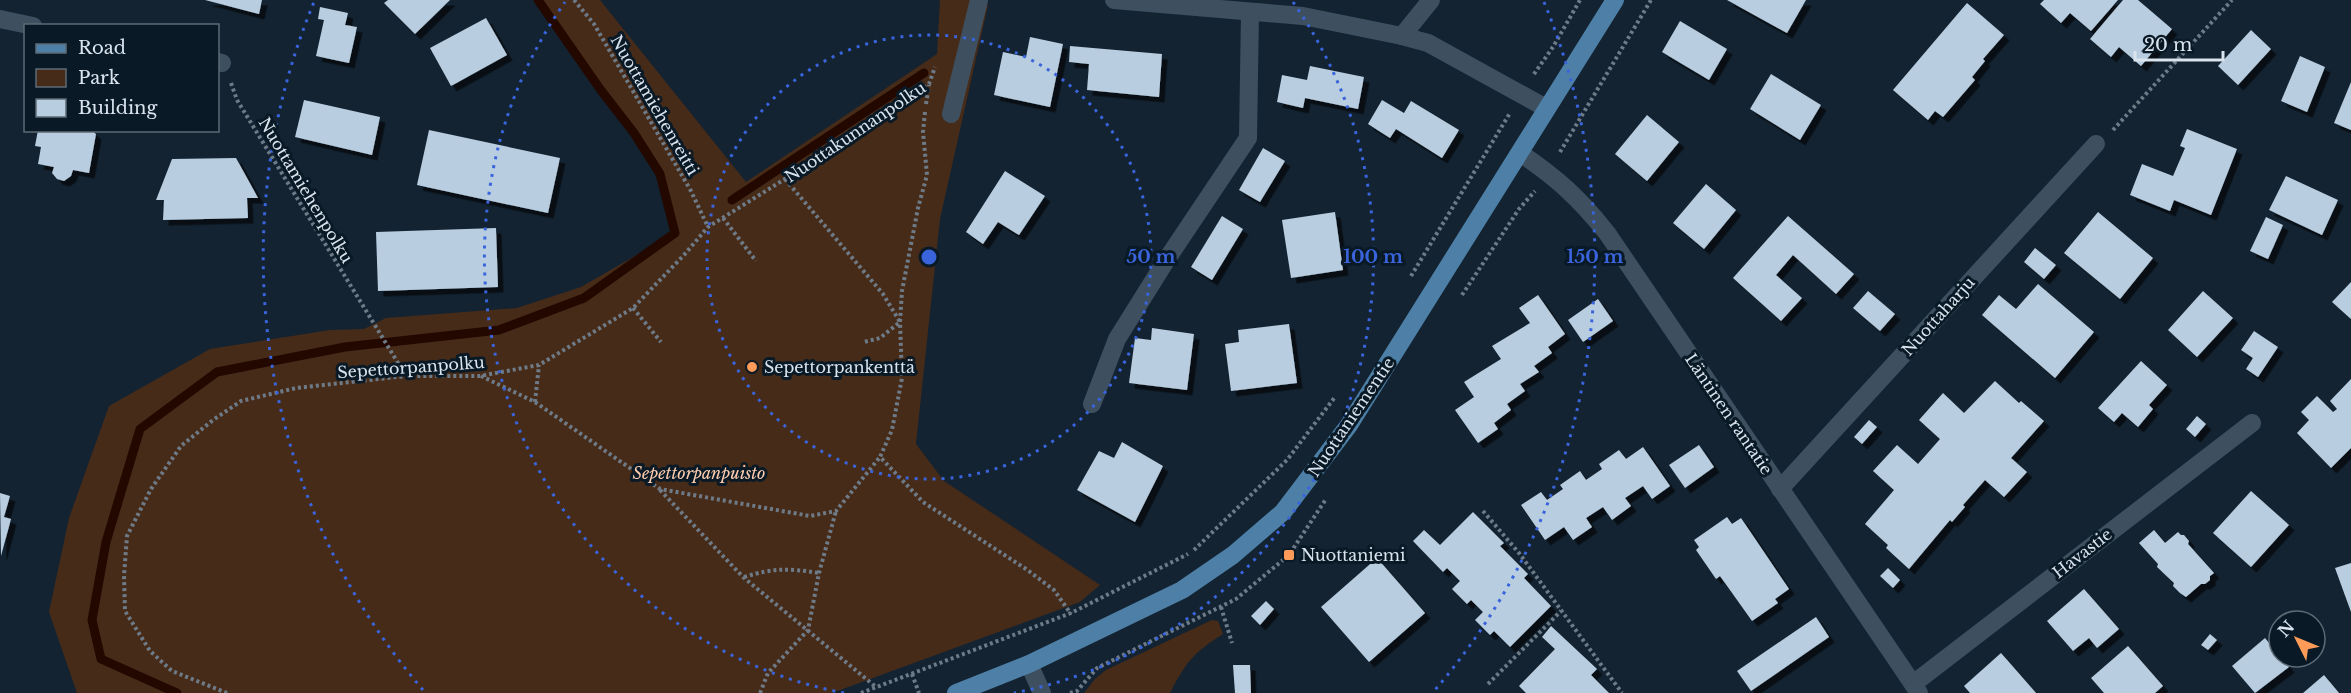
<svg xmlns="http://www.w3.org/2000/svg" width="2351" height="693" viewBox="0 0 2351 693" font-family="'Libre Baskerville',serif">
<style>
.green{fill:#472b19}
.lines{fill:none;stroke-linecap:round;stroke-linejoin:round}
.stream{stroke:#230800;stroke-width:9}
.building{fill:#b8cddf;filter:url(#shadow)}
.path{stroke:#6e7b87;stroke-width:4;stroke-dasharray:3 3;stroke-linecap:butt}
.minor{stroke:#3e505f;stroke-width:18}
.major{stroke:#4e80a7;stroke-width:18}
.ring{fill:none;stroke:#3964db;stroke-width:3;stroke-dasharray:3 6}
.poi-dot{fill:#fe9b58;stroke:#091a26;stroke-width:2}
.labels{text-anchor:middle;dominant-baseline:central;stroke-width:6;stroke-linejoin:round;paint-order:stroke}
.street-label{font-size:16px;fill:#dae4ee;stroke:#091a26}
.poi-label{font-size:16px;fill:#dae4ee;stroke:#091a26;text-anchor:start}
.park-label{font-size:16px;font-style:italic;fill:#ffceb0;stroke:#091a26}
.centre{fill:#3964db;stroke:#091a26;stroke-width:3}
.ring-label{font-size:18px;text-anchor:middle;font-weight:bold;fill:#3964db;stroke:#091a26;stroke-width:6;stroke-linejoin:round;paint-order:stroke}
</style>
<defs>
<filter id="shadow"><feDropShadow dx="5.5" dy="5.5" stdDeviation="0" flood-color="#0009"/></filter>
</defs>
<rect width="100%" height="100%" fill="#132331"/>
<g class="green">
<polygon points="538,0 600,0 746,182 937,54 940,0 974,0 988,5 940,219 916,444 944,481 1100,585 1080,602 832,693 77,693 49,612 69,518 109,406 210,349 330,330 364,329 386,318 517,308 581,287 675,233 660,174 634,133 600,89"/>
<path d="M1212 620 1218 621 1223 634C1193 653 1186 662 1170 693H1084L1095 679 1106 670Z"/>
</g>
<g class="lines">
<g class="stream">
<polyline points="732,200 924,73"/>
<polyline points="177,693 101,659 92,620 106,542 140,429 217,372 345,347 499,330 584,298 675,233 660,174 634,133 600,89 538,0"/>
</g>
</g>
<g class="building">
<polygon points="205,0 262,0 259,14"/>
<polygon points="388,0 450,0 415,34 384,3"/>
<polygon points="1727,0 1806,0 1787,33"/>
<polygon points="2044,0 2118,0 2091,31 2070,13 2061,23 2040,4"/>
<polygon points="2123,0 2138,0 2172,29 2141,66 2119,47 2111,57 2090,39"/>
<polygon points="1967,3 2004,35 1983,59 1985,61 1972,77 1975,80 1943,117 1935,111 1928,120 1893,90"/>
<polygon points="320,7 348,13 345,25 357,27 349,63 316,56 324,20 318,19"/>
<polygon points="486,18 507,55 451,86 430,48"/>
<polygon points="1680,21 1727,49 1709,80 1662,52"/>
<polygon points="2251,30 2271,49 2238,85 2218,66"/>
<polygon points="1030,37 1063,44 1050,107 994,95 1003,52 1026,57"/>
<polygon points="1070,46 1162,54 1159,97 1087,90 1089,64 1069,62"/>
<polygon points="2300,56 2325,67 2307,112 2281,101"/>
<polygon points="1310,66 1364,77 1358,109 1305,98 1303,108 1277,102 1282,75 1307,80"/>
<polygon points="1771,74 1821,105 1800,140 1750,109"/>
<polygon points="2351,82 2351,130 2334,123"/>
<polygon points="304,100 380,117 372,155 295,137"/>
<polygon points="1382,100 1404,113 1411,101 1459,130 1442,158 1396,129 1390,138 1368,124"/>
<polygon points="1647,115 1679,142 1647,181 1615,154"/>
<polygon points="2187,129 2237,149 2211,215 2174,200 2170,211 2130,195 2142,164 2173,176 2185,148 2180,146"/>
<polygon points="38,130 91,130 96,134 89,173 73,170 71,176 64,181 57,179 52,173 54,167 38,164 41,147 35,146"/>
<polygon points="429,130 560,158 548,213 417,185"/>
<polygon points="1263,148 1285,161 1260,202 1239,190"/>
<polygon points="236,158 258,198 247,198 248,218 163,220 164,200 156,200 172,159"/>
<polygon points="1005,171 1045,196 1019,235 998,222 983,244 966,232"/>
<polygon points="2286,176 2338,200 2322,235 2269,210"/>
<polygon points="1706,184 1736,210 1704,249 1673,223"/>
<polygon points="1335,212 1343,270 1291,278 1282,220"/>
<polygon points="2098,212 2153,258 2120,299 2064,253"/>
<polygon points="1222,216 1243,229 1212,280 1191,267"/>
<polygon points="1788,216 1854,274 1836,294 1793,255 1776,275 1802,298 1781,321 1733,278"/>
<polygon points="2266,217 2283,225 2268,259 2250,251"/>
<polygon points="496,228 498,287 378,291 376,232"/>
<polygon points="2035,248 2056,265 2044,279 2024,262"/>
<polygon points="2351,282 2351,319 2332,302"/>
<polygon points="2038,284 2094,332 2055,378 1982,315 1999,295 2016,309"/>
<polygon points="1868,291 1895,314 1880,331 1853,308"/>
<polygon points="2203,291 2233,318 2197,357 2168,330"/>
<polygon points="1538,295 1565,334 1548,347 1552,353 1534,366 1539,372 1520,384 1525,391 1507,404 1511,410 1494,423 1498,429 1478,443 1455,410 1474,397 1464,382 1501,359 1492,346 1530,323 1519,308"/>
<polygon points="1598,299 1613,321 1583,342 1568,320"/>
<polygon points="1289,324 1297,383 1231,391 1225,344 1239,342 1238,330"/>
<polygon points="1152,328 1194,334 1187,390 1129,383 1135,338 1151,340"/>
<polygon points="2254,331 2278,347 2258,377 2246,369 2253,358 2241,350"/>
<polygon points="2141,361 2167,385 2149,405 2153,409 2138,427 2122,413 2114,422 2098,408"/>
<polygon points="2351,379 2351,448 2331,468 2297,433 2309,420 2301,412 2317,396 2333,412 2337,409 2330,401"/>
<polygon points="1995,381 2019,403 2021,401 2044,421 2011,458 2027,472 2004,497 1985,480 1963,505 1965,507 1952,522 1950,520 1909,569 1886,548 1888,545 1865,524 1894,490 1873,471 1897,445 1918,464 1940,439 1919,420 1943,393 1964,413"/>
<polygon points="2197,416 2206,424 2195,437 2186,429"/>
<polygon points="1869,420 1877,427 1862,444 1854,437"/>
<polygon points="1122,442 1163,466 1135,522 1077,490 1099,451 1114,458"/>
<polygon points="1699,445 1714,467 1685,488 1669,465"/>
<polygon points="1643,447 1670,486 1652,499 1643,486 1625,498 1631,506 1612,520 1603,507 1586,518 1592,527 1573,540 1564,527 1545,540 1521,505 1541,492 1547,500 1563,489 1560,485 1580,471 1586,480 1602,469 1599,464 1619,450 1626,459"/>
<polygon points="2251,491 2289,525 2251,567 2213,533"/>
<polygon points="0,493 10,496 4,517 11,519 1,556"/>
<polygon points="1473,512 1504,543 1500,546 1528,574 1524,578 1551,606 1510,647 1494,631 1490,635 1475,620 1483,612 1471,600 1467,604 1452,589 1460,581 1447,568 1443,572 1413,541 1424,530 1440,545"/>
<polygon points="1727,517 1732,524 1741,518 1789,589 1775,599 1778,603 1752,621 1720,576 1716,579 1696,550 1699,547 1694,540"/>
<polygon points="2154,530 2165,543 2178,532 2181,535 2184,535 2189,541 2188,544 2214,573 2210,576 2210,580 2205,584 2201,584 2186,597 2180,593 2173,586 2174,583 2157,567 2158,564 2139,543"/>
<polygon points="1377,558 1425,613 1369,662 1321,607"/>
<polygon points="2351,563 2351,612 2335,568"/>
<polygon points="1888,568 1900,580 1893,588 1880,576"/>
<polygon points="2084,589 2119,629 2097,648 2089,638 2073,651 2047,621"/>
<polygon points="1266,601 1274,609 1260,625 1251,616"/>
<polygon points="1816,617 1829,637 1751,691 1737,671"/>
<polygon points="1551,626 1597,669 1591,675 1609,693 1526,693 1519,686 1555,649 1542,637"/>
<polygon points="2210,634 2217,640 2208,650 2201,645"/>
<polygon points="2265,638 2289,667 2255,693 2232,666"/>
<polygon points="2128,646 2163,686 2155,693 2104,693 2091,678"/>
<polygon points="2001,653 2036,693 1970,693 1964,686"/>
<polygon points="1233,665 1250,665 1251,693 1235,693"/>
<polygon points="2324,675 2339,693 2303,693"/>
</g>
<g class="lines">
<g class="path">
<polyline points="574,0 594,24 691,191 708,227"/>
<polyline points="1534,74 1553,47 1580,0"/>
<polyline points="231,83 237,100 406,376"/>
<polyline points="926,104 929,85"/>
<polyline points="925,112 923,132 927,175 918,208 902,291 900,322 902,378 892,430 880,457 923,502 1026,569 1054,590 1071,614"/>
<polyline points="2113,130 2232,0"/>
<polyline points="1560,152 1651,0"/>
<polyline points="785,179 883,294 900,322 880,338 864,342"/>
<polyline points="723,218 756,261"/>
<polyline points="1411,276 1510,113"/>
<polyline points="1462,295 1519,209 1535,191"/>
<polyline points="633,308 661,342"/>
<polyline points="481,376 535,402 660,489 810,516 836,511 880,457"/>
<polyline points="535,402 539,365"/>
<polyline points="660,490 743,577 876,687"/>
<polyline points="1483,511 1519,553 1622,693"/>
<polyline points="1194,550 1287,460 1335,397"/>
<path d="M744 577C774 568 788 568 819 573"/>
<polyline points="1221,607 1232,643"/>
<polyline points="912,674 919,693"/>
<polyline points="1488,684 1561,611"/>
<polyline points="227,693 172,671 150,651 125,611 124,576 127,536 151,489 181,446 213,420 241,401 296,388 406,376 480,376 539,365 633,308 684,255 708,227 785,179 929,84 935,67"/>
<polyline points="760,693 768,673 808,630 819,573 836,511"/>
<polyline points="861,693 1071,613 1188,554"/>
<polyline points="1070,693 1077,691 1097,668 1236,599 1289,555 1326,499"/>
</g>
<g class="minor">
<polyline points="1114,0 1303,16 1402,36 1428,43 1546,108"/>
<polyline points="0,19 33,26"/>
<polyline points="1402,36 1431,0"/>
<polyline points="218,62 222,63"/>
<polyline points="951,114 979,0"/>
<path d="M1520 153C1557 178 1579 198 1607 233L1919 693"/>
<polyline points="1092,404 1117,339 1167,259 1248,138 1250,12"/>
<polyline points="1780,489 2096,144"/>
<polyline points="1029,664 1042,693"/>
<polyline points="1913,684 2252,423"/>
</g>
<polyline class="major" points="956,693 1029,664 1182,590 1233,555 1283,512 1349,425 1615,0"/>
</g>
<g class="ring">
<circle cx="929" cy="257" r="222"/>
<path d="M844 693A444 444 0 0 1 565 2M1293 2A444 444 0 0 1 1014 693"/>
<path d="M423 690A666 666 0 0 1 314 2M1544 2A666 666 0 0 1 1435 690"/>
</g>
<g class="poi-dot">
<circle cx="752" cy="367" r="6"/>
<rect x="1283" y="549" width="12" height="12" rx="3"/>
</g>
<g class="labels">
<g class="street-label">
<text transform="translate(655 105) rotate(60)">Nuottamiehenreitti</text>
<text transform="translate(855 132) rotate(-34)">Nuottakunnanpolku</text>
<text transform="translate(306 190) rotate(59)">Nuottamiehenpolku</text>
<text transform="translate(1938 316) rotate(-48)">Nuottaharju</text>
<text transform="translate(411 367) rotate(-4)">Sepettorpanpolku</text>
<text transform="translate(1729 414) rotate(56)">Läntinen rantatie</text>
<text transform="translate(1351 417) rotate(-56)">Nuottaniementie</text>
<text transform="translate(2082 553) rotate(-38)">Havastie</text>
</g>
<g class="poi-label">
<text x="764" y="367">Sepettorpankenttä</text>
<text x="1301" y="555">Nuottaniemi</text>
</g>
<g class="park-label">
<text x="699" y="473">Sepettorpanpuisto</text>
</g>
</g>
<circle cx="929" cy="257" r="9" class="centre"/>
<g class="ring-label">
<text x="1151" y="263">50 m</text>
<text x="1373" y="263">100 m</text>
<text x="1595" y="263">150 m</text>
</g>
<rect x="24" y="24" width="195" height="108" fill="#091a26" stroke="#5d6b76" stroke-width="1.5"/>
<rect x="36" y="44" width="30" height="9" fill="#4e80a7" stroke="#5d6b76" stroke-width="1.5"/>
<text x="78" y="54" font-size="18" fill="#dae4ee">Road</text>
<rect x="36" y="69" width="30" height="18" fill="#472b19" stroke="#5d6b76" stroke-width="1.5"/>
<text x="78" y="84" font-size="18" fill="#dae4ee">Park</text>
<rect x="36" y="99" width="30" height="18" fill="#b8cddf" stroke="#5d6b76" stroke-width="1.5"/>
<text x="78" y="114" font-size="18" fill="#dae4ee">Building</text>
<g transform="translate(2297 639) rotate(313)"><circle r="28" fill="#091a26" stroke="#5d6b76" stroke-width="1.5"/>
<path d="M0-4.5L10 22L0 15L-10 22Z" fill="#fe9b58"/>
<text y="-9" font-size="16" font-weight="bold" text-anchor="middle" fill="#dae4ee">N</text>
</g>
<path d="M2135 51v9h88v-9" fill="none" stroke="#dae4ee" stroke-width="3"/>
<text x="2144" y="51" font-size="18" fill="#dae4ee" stroke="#091a26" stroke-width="4.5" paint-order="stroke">20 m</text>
</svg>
